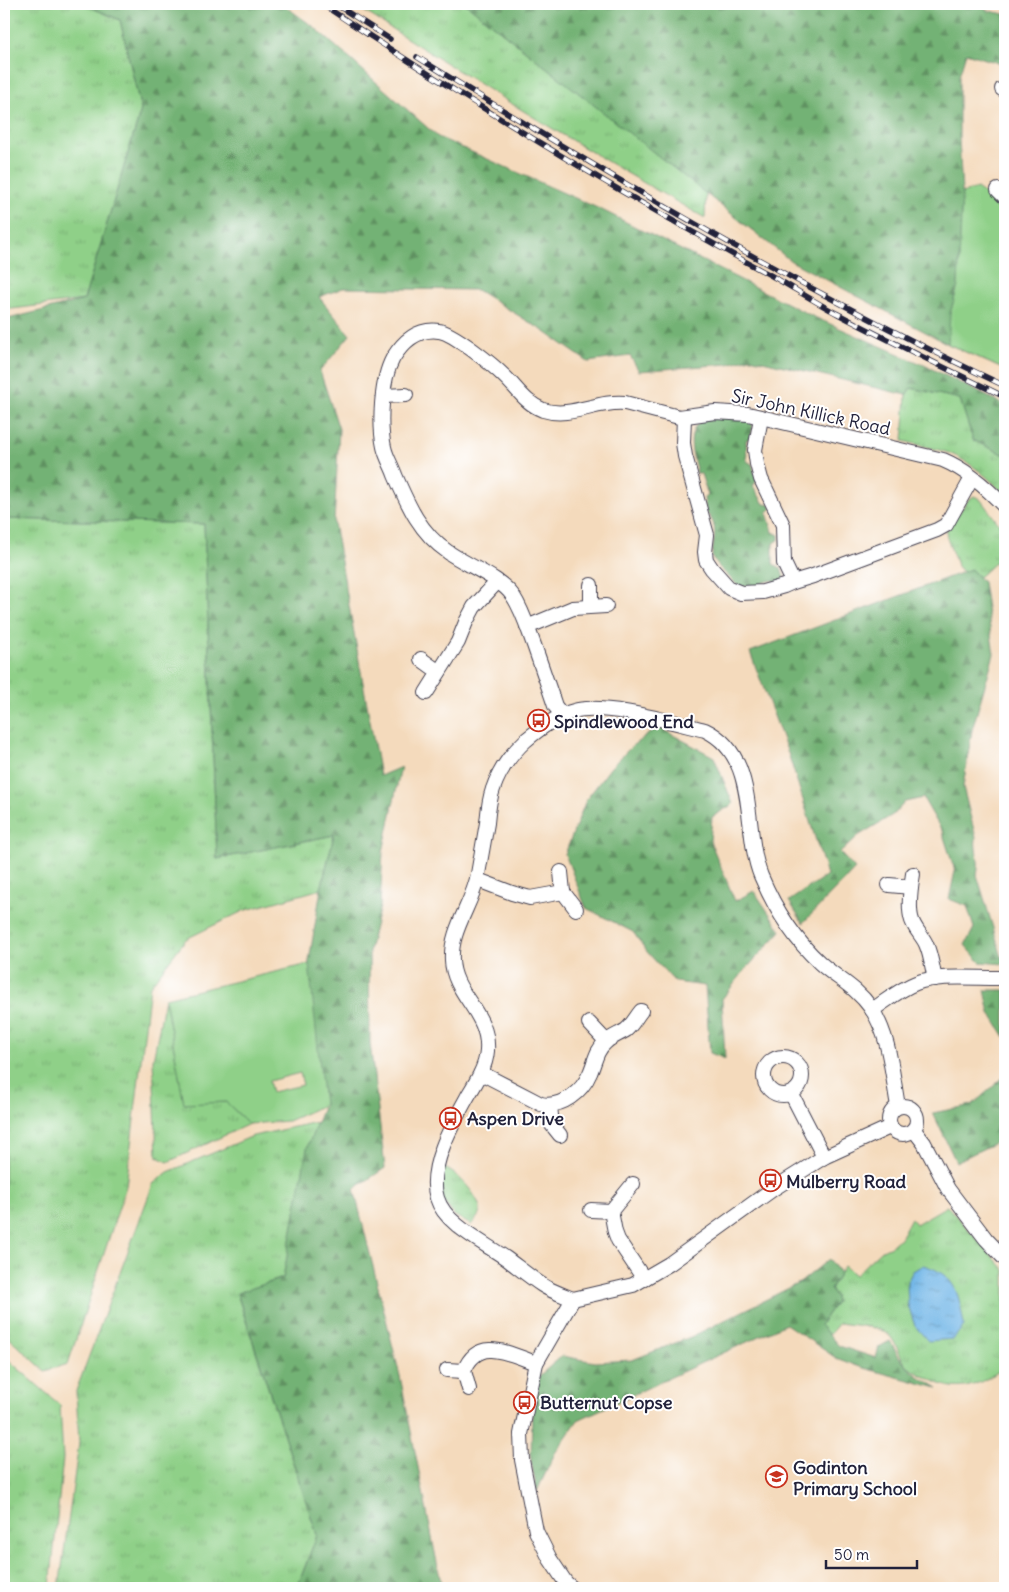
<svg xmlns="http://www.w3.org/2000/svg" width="1009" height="1592" viewBox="0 0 1009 1592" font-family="Delius,sans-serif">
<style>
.grass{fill:url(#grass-tufts);stroke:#587962}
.forest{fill:url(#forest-firs);stroke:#4a6a58}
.green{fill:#8fd088;stroke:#587962;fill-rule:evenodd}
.water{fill:url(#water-ripples);stroke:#4a6c91}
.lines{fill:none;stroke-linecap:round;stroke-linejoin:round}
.street-casing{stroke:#423e4e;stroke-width:16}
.street{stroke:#fff;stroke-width:14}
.rail-casing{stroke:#22223b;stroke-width:5.5}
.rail{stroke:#fff;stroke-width:4;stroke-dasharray:11;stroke-linecap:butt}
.labels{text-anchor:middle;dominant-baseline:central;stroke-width:4;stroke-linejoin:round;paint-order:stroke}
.street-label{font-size:18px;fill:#22223b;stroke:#fff}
.poi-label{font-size:18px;font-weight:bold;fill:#22223b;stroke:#fff;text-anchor:start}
</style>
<defs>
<pattern id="grass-tufts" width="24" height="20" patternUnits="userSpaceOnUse" patternTransform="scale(1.25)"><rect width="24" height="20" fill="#8fd088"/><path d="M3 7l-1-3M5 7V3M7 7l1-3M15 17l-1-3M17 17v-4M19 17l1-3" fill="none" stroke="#7bb276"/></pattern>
<pattern id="forest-firs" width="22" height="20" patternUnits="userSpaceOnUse" patternTransform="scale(1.25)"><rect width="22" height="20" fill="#73b274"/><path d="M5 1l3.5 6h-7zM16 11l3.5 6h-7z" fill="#5e9060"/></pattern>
<pattern id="water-ripples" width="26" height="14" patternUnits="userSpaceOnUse" patternTransform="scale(1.25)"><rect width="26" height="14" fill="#71b6e7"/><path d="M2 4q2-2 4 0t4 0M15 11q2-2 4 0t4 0" fill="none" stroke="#5c94bc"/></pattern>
</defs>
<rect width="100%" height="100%" fill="#fff"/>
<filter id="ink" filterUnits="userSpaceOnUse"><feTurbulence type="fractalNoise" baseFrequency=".02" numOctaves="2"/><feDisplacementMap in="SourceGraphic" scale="10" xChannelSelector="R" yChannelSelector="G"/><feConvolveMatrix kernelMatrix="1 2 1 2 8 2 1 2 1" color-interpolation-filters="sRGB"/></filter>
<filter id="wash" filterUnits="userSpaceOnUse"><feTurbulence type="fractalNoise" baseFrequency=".0096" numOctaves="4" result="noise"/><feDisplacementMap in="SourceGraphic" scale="20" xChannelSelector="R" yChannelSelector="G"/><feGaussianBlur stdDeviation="1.12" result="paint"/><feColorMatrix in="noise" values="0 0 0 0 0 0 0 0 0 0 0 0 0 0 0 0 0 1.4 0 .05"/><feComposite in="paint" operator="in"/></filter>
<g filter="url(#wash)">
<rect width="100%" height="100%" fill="#f4dabc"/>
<g class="grass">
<polygon points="4,4 83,4 120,20 141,110 84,300 4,310"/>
<path d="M353 4H466L706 193 705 218C585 150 468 78 353 4Z"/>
<path d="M911 388 960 399 973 440 1005 455V495C989 478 971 462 949 453 934 448 918 445 903 441L906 395Z"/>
<polygon points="974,496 980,499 1005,532 1005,553 979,577 971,569 963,572 957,565 947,538 946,531 968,500"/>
<polygon points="4,519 204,524 217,859 334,835 321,889 243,911 186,939 150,986 126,1186 68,1364 45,1371 4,1333"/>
<polygon points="165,998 184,1103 226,1102 249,1124 168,1162 157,1157 153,1060"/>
<polygon points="317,1122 283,1278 237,1294 317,1535 297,1588 59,1588 79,1443 76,1391 153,1184 168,1172 253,1136"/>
<path d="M440 1167C455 1169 477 1194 480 1208 481 1215 475 1220 471 1225L454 1215 442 1199Z"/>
<path d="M947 1206 1005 1270V1367C978 1386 959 1396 928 1378 922 1375 913 1371 908 1367 898 1357 897 1339 885 1332 875 1326 851 1325 839 1323L829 1335 820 1325 836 1302 835 1296 830 1289 844 1266 855 1275 880 1251 891 1246 900 1238 911 1218 916 1224Z"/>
<polygon points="4,1356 60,1405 63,1458 50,1588 4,1588"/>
</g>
<g class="forest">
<polygon points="83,4 282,4 314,27 438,137 602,210 812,316 924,365 1005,405 1005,455 973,440 960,399 911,388 906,395 750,358 728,364 639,371 630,356 588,362 542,330 477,290 343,288 319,297 350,335 320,371 339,429 334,523 380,776 401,767 383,852 380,906 369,951 370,1043 385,1168 354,1189 400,1376 442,1588 297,1588 317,1535 237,1293 283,1278 307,1148 324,1105 305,985 321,889 334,835 217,859 204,524 4,519 4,320 84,300 141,110 120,20"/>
<polygon points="466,4 982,4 982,7 989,11 1005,14 1005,65 966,53 959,76 959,138 962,193 958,286 950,314 1005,370 948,344 791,261"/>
<path d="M745 417 753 425 751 438 746 440 747 461 752 464 757 480 753 486 764 504 770 505 772 508 767 513 773 532 779 535V540L773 543V564L781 568 784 578 779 584 773 580 764 582 755 588 737 585 718 566 712 557C713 541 720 524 706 513L704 498 708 495 701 474 697 473C694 459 687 441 695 427 697 424 701 421 704 418Z"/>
<path d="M971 569 983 582 994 654 972 730 963 787 976 838C974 853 981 858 977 875L1004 964 980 962 965 945 974 928 967 906 949 899 955 871 942 831 923 798 905 802 894 814 858 836 840 853 855 869 803 923 789 901 827 875 788 753 750 652Z"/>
<polygon points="658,727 714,757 733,804 712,817 710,841 735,901 754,891 781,931 745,970 722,999 725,1059 710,1053 705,986 675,982 648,953 633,932 586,908 565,854 586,800 611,767 632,746"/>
<polygon points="985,990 1005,990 1005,1037 990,1013"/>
<polygon points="1005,1076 1005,1138 956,1162 933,1113 972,1105"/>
<path d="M829 1259 840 1273 830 1289 835 1296 836 1302 820 1325 839 1346 876 1358 879 1347 890 1341C905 1369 911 1372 938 1388L860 1367 836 1358 786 1324 578 1420 555 1453 537 1491 531 1461 532 1409 540 1375 562 1356 595 1362 632 1360 693 1336 801 1282Z"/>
</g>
<g class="green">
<polygon points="977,188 991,198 996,197 994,201 1005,210 1005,370 948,344 950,314 958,286 962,193"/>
<path d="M309 964 324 1105 288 1121 249 1124 226 1102 184 1104 165 998ZM300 1073 303 1085 272 1092 269 1081Z"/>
</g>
<path class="water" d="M923 1265C957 1275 959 1295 964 1326L953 1339 928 1341 915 1326 908 1305 907 1282 913 1271Z"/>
</g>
<g filter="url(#ink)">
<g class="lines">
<defs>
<g id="street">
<polyline points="1002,89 1005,89"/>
<polyline points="998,190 1005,197"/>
<polyline points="383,396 406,395"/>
<polyline points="684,418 683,443 685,456 707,535 705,552 706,560 712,569 729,588 741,593 763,592 784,586 793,582 784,563 783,525 761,479 757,464 755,450 761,418"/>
<polyline points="793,582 813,576 937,530 946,525 972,478"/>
<polyline points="591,585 591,606"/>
<polyline points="527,627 573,608 606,606"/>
<polyline points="421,659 439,672"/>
<polyline points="426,693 458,642 466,622 474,607 497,582"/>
<path d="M563 716 555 706C548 685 541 665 534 645 528 629 523 611 513 596 501 578 466 565 448 552 420 533 408 505 395 475 392 466 386 457 384 447 379 424 381 380 393 358 403 342 418 328 439 331 452 332 493 365 504 376 517 388 525 403 543 410 571 419 597 400 625 403L679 417 715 412 748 414 943 460C967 470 988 489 1005 507"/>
<polyline points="561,872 563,892 576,909"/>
<path d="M913 874C911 888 908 903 911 917 913 928 922 935 926 944 931 955 932 967 935 979"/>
<polyline points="478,880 512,893 530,898 563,892"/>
<polyline points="889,885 911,887"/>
<path d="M872 1010C886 1001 900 989 916 983 939 974 979 979 1005 978"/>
<polyline points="589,1023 606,1041"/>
<circle cx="783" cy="1076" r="19"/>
<path d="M481 1073 541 1104C562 1108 582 1092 590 1073 595 1062 596 1050 606 1042 611 1037 620 1034 626 1030 632 1025 636 1017 641 1011"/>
<polyline points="791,1093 824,1157"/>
<circle cx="903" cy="1120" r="14"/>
<polyline points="550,1106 552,1125 560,1135"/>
<polyline points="914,1130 924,1143 948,1189 986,1239 1005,1259"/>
<polyline points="633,1184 611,1211 615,1232 618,1240 644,1279"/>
<polyline points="591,1210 611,1211"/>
<path d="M573 1299C563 1295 551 1291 542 1285 530 1277 519 1268 507 1259 485 1243 445 1225 437 1198 427 1167 454 1121 469 1094 477 1081 486 1066 487 1051 490 1013 453 995 452 960 450 929 473 904 478 874 481 857 484 840 487 823 488 812 489 800 493 789 499 771 512 753 526 740 538 730 558 715 574 711 602 702 675 723 705 730 760 756 742 829 761 876 775 909 794 939 820 963 839 980 855 986 871 1008 890 1036 892 1074 898 1106"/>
<polyline points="573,1299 633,1285 669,1264 773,1189 824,1157 890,1127"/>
<polyline points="447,1370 464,1371"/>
<path d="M469 1389 464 1371C478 1335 509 1354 536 1363"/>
<polyline points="572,1588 566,1583 550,1559 536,1531 522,1460 521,1434 536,1363 573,1299"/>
</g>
</defs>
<use href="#street" class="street-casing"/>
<use href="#street" class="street"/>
<defs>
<g id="rail">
<path d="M322 4C463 99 610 187 759 269 786 283 811 300 838 314 893 343 949 370 1005 397"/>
<polyline points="335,4 390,39"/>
<path d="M417 57C608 176 802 290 1005 386"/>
</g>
</defs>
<use href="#rail" class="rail-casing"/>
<use href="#rail" class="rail"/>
</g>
</g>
<defs>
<symbol id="bus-ring" viewBox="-11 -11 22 22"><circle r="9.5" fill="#fff" stroke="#c8321e" stroke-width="1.5"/><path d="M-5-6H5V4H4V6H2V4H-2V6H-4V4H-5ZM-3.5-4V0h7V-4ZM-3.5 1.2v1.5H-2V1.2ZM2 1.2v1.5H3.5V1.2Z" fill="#c8321e"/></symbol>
<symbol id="school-ring" viewBox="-11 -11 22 22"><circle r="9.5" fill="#fff" stroke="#c8321e" stroke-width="1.5"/><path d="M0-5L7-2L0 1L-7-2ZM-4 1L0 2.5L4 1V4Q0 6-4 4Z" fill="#c8321e"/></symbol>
</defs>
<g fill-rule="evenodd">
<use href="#bus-ring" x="526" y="708" width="25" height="25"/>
<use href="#bus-ring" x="438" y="1106" width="25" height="25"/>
<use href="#bus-ring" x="758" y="1168" width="25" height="25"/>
<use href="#bus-ring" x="512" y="1390" width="25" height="25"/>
<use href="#school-ring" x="764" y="1464" width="25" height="25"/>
</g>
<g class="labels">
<g class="street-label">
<text transform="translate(811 412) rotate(12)">Sir John Killick Road</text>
</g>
<g class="poi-label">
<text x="554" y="721">Spindlewood End</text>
<text x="467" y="1118">Aspen Drive</text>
<text x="786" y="1181">Mulberry Road</text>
<text x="540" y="1402">Butternut Copse</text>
<text x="793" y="1467">Godinton<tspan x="793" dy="21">Primary School</tspan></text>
</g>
</g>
<rect width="1009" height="1592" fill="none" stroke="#fff" stroke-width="20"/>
<path d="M826 1560v8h91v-8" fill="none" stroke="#22223b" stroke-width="2.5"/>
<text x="834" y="1560" font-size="15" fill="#22223b" stroke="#ffffff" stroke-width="4" paint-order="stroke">50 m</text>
</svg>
